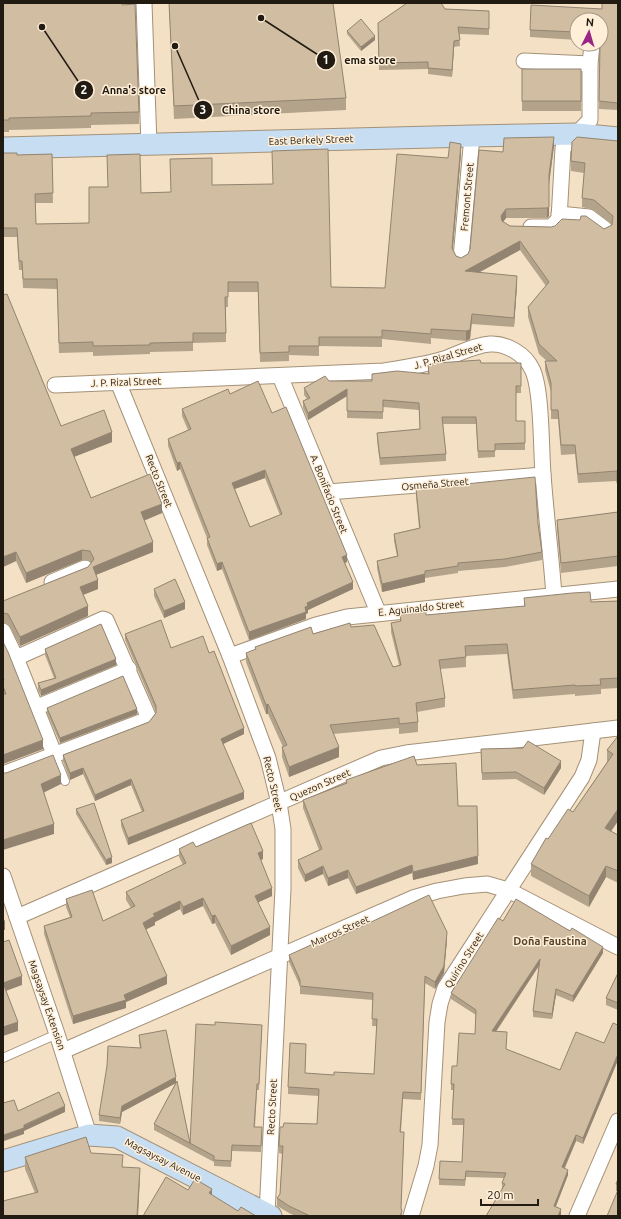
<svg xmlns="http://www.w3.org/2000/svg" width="621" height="1219" viewBox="0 0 621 1219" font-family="Ubuntu,sans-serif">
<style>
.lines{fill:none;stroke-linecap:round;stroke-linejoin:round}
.lane-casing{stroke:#a49177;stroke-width:10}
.street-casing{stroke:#a49177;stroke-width:17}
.secondary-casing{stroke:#a49177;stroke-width:23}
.lane{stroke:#fff;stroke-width:8}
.street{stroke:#fff;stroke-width:15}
.secondary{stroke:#c6ddf2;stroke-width:21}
.wall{fill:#b3a38b;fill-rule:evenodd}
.shaded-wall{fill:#928471}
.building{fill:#d0bda2;stroke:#928471;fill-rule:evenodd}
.labels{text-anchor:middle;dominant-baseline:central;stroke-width:3;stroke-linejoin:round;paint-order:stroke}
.street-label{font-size:10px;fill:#221b11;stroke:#ffefd8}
.neighbourhood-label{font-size:11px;font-weight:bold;fill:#54442d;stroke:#ffefd8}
.leader{fill:none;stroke:#221b11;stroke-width:1.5}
.callout-dot{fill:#221b11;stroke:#ffefd8;stroke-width:1.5}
.mark-label{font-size:12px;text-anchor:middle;font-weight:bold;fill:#fff}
.callout-label{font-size:11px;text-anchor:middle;font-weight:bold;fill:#221b11;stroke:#ffefd8;stroke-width:3;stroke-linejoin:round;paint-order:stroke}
</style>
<rect width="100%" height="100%" fill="#f4e1c5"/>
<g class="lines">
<defs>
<g id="lane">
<polyline points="55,756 65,781"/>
<polyline points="3,1058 57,1034"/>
</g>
<g id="street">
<polyline points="144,3 149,145"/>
<polyline points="524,61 590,64"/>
<polyline points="559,214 589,217 605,229"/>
<polyline points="531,227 551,227 559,219 563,148 590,120 590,64 592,44"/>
<polyline points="461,258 472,136"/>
<polyline points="280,376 378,612"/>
<polyline points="118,382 230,656 268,758 279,803 283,829 283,889 267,1214"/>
<path d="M55 385 384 371C404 368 424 365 444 359 458 354 474 345 490 344 506 343 525 354 532 369 542 388 541 450 543 474 546 515 551 555 554 595"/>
<polyline points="328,492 543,475"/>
<polyline points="52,582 85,568"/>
<polyline points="3,631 16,658 55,756"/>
<polyline points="230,656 316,625 347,617 618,589"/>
<polyline points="35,708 129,669"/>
<polyline points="3,774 146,720 148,716 106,620 103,619 16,658"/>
<polyline points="3,876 57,1034 89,1135"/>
<polyline points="17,917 381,758 406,753 618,728"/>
<polyline points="63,1051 413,898 437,891 464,886 487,884 508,890 618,947"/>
<polyline points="411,1216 426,1166 430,1145 437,1022 440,1004 445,988 582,777 589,760 593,731"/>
<polyline points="577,1216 618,1121"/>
</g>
<g id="secondary">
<polyline points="3,148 472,136 577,134 618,138"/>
<polyline points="3,1161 89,1135 117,1137 271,1216"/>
</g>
</defs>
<use href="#lane" class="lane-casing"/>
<use href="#street" class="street-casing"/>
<use href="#secondary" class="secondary-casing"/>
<use href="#lane" class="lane"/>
<use href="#street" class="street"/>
<use href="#secondary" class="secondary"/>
</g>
<g class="wall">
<polygon points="3,3 139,112 139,124 91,125 91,128 9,130 9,132 3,132"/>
<polygon points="169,3 346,98 346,110 174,119"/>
<polygon points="618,3 618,110 599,109 600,44 601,20 577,20 577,40 530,37 530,30 602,9"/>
<polygon points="445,9 489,11 489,35 459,34 460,46 454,47 452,77 428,74 428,69 379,70 378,23"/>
<polygon points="347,31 375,40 361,51 347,34"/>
<rect x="522" y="69" width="59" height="42"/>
<polygon points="618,141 618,492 617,492 617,481 578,483 575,454 561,455 558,419 551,419 551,392 545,370 545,361 547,361 539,354 528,317 528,307 546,286 520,250 480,272 517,285 514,327 472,324 470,339 466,341 431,338 431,344 382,339 382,347 319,346 319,356 289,355 289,361 260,362 258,292 228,292 228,307 226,307 226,342 193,343 193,351 150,352 150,354 93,356 93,352 59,353 57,289 23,288 22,270 19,270 17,237 3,237 3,153 17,155 52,154 53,203 35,203 36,224 89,223 141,193 171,192 212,185 331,287 385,288 448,158 461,153 453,249 456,256 461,258 468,254 503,152 554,146 549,184 549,216 547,218 506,218 503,222 510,226 604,229 612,225 594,210 582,207 582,198 584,173 571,171 571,161"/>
<polygon points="3,295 61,426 112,442 74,457 91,498 162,513 144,520 153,552 96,575 98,589 83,595 88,616 20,646 8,624 3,622 3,601 88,567 91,563 90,561 82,560 26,583 16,561 3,567"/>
<polygon points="481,363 521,363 521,393 516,393 516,421 525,421 525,450 495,450 495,457 478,458 476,424 443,424 446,454 446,461 380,465 377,440 377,433 420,429 419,410 383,407 383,419 347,418 347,396 308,420 303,408 303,401 307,399 304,395 304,388 329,381 372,381 428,374 428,365"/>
<path d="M230 394 272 413 347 562 345 563 353 589 308 610V613L306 614V619L249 640 222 569 217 571 207 545V538L194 505 180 469 177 471 168 446V439L188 430 182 416V409ZM265 478 280 515 250 527 235 489Z"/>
<polygon points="416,489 538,524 542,552 542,560 505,567 458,571 458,573 425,578 425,582 382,592 377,568 377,561 397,556 394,541 394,534 419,528 416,496"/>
<polygon points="618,512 618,566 561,573 557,529 557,520"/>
<polygon points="154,589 185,609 164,618 154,596"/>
<polygon points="524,598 591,602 618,601 618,688 601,689 601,694 575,696 575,694 513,699 507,654 466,656 466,667 440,669 445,698 445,707 417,712 418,722 418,732 399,734 399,728 333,734 339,757 289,777 282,757 282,747 283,747 268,714 266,714 246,662 246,653 255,650 255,647 313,634 351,627 393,667 399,665 391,632 391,623 400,622 400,615 426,615 524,606"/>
<polygon points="125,634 171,648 209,653 244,734 223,744 244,799 128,845 121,826 121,820 142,812 131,785 95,801 83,774 70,780 63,761 63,755 149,722 156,713 156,712 125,640"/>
<polygon points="3,642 43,749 3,764"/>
<polygon points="45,649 116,665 41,696 38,690 38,683 54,678 45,655"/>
<polygon points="47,708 137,714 60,743 47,713"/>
<polygon points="618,736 618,821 611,831 618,835 618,883 606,877 589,907 531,876 531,864 548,839 573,812 607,762 607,750"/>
<polygon points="481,749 561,768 544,795 516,779 482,780"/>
<polygon points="417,765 458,806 478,864 413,880 412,873 356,894 348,878 328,886 323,874 305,882 298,868 298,860 319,850 303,808 303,800 346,783 346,780"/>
<polygon points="76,809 112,863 106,865 76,814"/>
<polygon points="196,847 263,859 261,860 272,896 258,902 270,935 231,955 215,923 212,924 203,906 183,915 180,909 155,922 155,925 146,929 167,984 126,1002 126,1008 73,1024 44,934 44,926 70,917 66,907 66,899 103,921 131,908 126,900 126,892 183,865 179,857 179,849"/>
<polygon points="503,921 603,953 573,1002 556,995 552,1019 533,1017 533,1011 539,966 496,1032 506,1049 560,1070 604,1043 618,1025 618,1060 583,1144 576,1141 565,1168 568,1175 556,1206 561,1214 502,1189 502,1183 504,1178 466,1177 465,1186 439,1185 439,1179 462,1162 464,1125 452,1125 453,1090 451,1090 451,1084 457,1066 475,1034 476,1015 451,999 451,993"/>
<polygon points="447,939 444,973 435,989 425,983 421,1100 403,1099 401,1132 404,1139 401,1209 402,1216 295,1216 289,1213 277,1206 277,1198 280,1194 282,1154 279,1153 279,1146 283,1127 317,1124 319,1096 288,1094 288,1087 306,1051 305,1073 334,1075 374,1074 377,1026 372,1026 373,1000 300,994 300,986 289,962 289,955 326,943"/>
<polygon points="618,973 618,1010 606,1005 606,998"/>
<polygon points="215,1025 262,1025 259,1090 257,1090 255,1127 262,1133 261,1152 232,1151 231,1167 214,1166 214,1162 154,1130 154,1124 176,1083 122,1112 120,1124 99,1121 99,1115 140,1048 139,1042 139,1035 176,1083 190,1143"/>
<polygon points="91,1153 123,1167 140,1179 138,1216 3,1216 35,1193 25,1169 25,1157"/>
<polygon points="618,1179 618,1216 617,1191 616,1191 616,1184"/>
</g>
<g class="shaded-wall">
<polygon points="375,36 375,40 361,51 361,47"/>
<polygon points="454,41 454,47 452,77 452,70"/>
<polygon points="554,137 554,146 549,184 549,175"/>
<polygon points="461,144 461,153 452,257 452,248"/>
<polygon points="549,207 549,216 547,218 547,208"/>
<polygon points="506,209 506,218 501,225 501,216"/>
<polygon points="520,241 520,250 465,280 465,271"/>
<polygon points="517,276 517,285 514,327 514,318"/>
<polygon points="472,314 470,339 466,341 466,331"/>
<polygon points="347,389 347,396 308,420 308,413"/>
<polygon points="112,432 112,442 71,458 71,449"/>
<polygon points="180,462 180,469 177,471 177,463"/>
<polygon points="265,470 265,478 232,490 232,483"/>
<polygon points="162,504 162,513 141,522 141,512"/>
<polygon points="153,542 153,552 93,576 93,567"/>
<polygon points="82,550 82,560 26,583 26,573"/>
<polygon points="16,552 16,561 3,567 3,557"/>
<polygon points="347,555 347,562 342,564 342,557"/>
<polygon points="222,562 222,569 217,571 217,564"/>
<polygon points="425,574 425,582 382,592 382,584"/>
<polygon points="98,580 98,589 80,596 80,587"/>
<polygon points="353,582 353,589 308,610 308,613 306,614 306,619 249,640 249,632 305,607 307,603"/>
<polygon points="185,602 185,609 164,618 164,611"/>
<polygon points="88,606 88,616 20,646 20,637"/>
<polygon points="116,659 116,665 41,696 41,690"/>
<polygon points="268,704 268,714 266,714 266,705"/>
<polygon points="137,709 137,714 60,743 60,738"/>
<polygon points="244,728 244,734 221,745 221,739"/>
<polygon points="43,740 43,749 3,764 3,755"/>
<polygon points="339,747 339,757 289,777 289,767"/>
<polygon points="561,761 561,768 544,795 544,788"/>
<polygon points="83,768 83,774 70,780 70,773"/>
<polygon points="61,775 61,784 41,794 41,784"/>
<polygon points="131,779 131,785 95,801 95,795"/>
<polygon points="244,792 244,799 128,845 128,838"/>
<polygon points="618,809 618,821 605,840 605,828"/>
<polygon points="54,824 54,834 3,850 3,840"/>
<polygon points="263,851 263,859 258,861 258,853"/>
<polygon points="478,856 478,864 413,880 413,872"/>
<polygon points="112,857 112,863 106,865 106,860"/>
<polygon points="412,865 412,873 356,894 356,887"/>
<polygon points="323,866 323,874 305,882 305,875"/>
<polygon points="606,866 606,877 589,907 589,896"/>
<polygon points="348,870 348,878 328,886 328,878"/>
<polygon points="272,888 272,896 255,904 255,896"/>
<polygon points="203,898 203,906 183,915 183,907"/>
<polygon points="180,901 180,909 155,922 155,925 143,931 143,923 153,914"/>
<polygon points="215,915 215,923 212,924 212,916"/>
<polygon points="5,920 5,930 3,930 3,921"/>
<polygon points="270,927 270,935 231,955 231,946"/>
<polygon points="447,932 447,939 444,973 435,989 435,982"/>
<polygon points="603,947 603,953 573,1002 573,996"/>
<polygon points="540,959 540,964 492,1037 492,1031"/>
<polygon points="22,976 22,985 3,992 3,983"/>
<polygon points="167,976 167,984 126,1002 126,1008 73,1024 73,1016"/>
<polygon points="556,989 556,995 552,1019 552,1014"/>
<polygon points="18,1022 18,1031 3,1036 3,1027"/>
<polygon points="618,1054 618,1060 583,1144 583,1138"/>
<polygon points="176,1077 176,1083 122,1112 120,1124 120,1118 122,1106"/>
<polygon points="65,1106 65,1112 24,1131 24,1134 4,1141 4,1135"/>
<polygon points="576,1135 576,1141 562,1173 562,1167"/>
<polygon points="140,1168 138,1216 137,1216"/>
<polygon points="568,1170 568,1175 554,1211 554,1206"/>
<polygon points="212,1189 212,1201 209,1193"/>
<polygon points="561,1209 561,1216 558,1216"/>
</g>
<g class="building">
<polygon points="3,3 122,3 122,5 135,4 139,112 91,113 91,116 9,118 9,120 3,120"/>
<polygon points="169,3 333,3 346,98 174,106"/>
<polygon points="407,3 441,3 445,9 489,11 489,29 458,27 460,40 454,41 452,70 428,68 428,62 379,63 378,23"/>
<polygon points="602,3 618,3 618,103 599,101 600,44 601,44 601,20 577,20 577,32 530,30 531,5 602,9"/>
<polygon points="361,19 375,36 361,47 347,31"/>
<rect x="522" y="69" width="59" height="32"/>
<polygon points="554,137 549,175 549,207 547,208 506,209 501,216 502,221 510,226 551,227 555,226 562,219 580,220 581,216 586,216 604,229 612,225 613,216 594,200 582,198 585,163 571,161 572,142 577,137 618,141 618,483 617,483 617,471 578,474 575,445 561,445 558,410 551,410 551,383 545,361 557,361 539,344 528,307 549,282 520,241 465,271 517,276 514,318 472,314 470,330 466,331 431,329 431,334 382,330 382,337 319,337 319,346 289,346 289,352 260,353 258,282 228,282 228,297 225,297 226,333 193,333 193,342 150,343 150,345 93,346 93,342 59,343 57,279 23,279 22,261 19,261 17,228 3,228 3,153 17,153 17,155 52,154 53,193 35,194 36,224 89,223 89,187 108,187 107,155 140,154 141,193 171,192 170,159 212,158 212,185 273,184 272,151 328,149 331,287 385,288 397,154 448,158 450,142 461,144 452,248 456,256 461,258 468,254 470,249 479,150 503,152 504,138"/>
<polygon points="7,294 61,426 104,410 112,432 71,449 91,498 150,474 162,504 141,512 153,542 93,567 98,580 80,587 88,606 20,637 8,614 3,613 3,601 88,567 94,559 90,551 82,550 26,573 16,552 3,557 3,295"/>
<polygon points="480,360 481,363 521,363 521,386 516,386 516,421 525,421 525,443 495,444 495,451 478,451 476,417 442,417 446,454 380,458 377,433 420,429 419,403 383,400 383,412 347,411 347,389 308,413 303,401 310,398 304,388 325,376 329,381 372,381 372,374 397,371 429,374 428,365 437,363"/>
<path d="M258 381 272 413 286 407 347 555 342 557 353 582 307 603 308 606 305 607 306 612 249 632 222 562 217 564 207 538 210 537 180 462 177 463 168 439 191 429 182 409 228 389 230 394ZM265 470 282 514 250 527 232 483Z"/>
<polygon points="535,477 538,524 542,552 505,559 458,563 458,566 425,571 425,574 382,584 377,561 398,556 394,534 420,528 416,489"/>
<polygon points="618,512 618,556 561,563 557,520"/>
<polygon points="175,579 185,602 164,611 154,589"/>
<polygon points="590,592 591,602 618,601 618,678 600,679 601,685 575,686 575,685 513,690 507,644 465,646 466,657 439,660 445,698 416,703 418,722 399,724 399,718 330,725 339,747 289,767 282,747 287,745 268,704 266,705 246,653 256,649 255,647 311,627 313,634 350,623 351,627 374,625 393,667 401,665 391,623 401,621 400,615 426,612 426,615 525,606 524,598 572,593"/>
<polygon points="161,620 171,648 203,636 209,653 214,651 244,728 221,739 244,792 128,838 121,820 144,811 131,779 95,795 83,768 70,773 63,755 149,722 156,713 156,706 125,634"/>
<polygon points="101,624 116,659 41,690 38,683 56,678 45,649"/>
<polygon points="3,642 8,652 43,740 3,755 3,694 6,694 3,686 3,681 4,680 3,677"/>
<polygon points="123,676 137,709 60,738 47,708"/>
<polygon points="618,736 618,809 605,828 618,835 618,871 606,866 589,896 531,864 546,838 548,839 568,809 573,812 600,773 613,754 607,750"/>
<polygon points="528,741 561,761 544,788 516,772 482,773 481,749 523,748"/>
<polygon points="53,755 61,775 41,784 54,824 3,840 3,773 6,773"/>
<polygon points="414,756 417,765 456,763 458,806 477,806 478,856 413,872 412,865 356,887 348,870 328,878 323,866 305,875 298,860 322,849 303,800 347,783 346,780"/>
<polygon points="94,803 112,857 106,860 76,809"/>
<polygon points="251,823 263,851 258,853 272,888 255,896 270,927 231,946 215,915 212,916 203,898 183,907 180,901 153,914 155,916 143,923 167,976 124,995 126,1000 73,1016 44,926 72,917 66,899 92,890 103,921 135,906 126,892 186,863 179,849 193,842 196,847"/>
<polygon points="429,895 447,932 444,966 435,982 425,976 421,1093 403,1092 400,1132 404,1132 401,1208 402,1211 400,1216 310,1216 289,1206 277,1198 280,1194 283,1146 279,1146 280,1127 283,1127 284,1123 317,1124 319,1089 288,1087 290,1043 306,1044 305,1073 334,1075 334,1072 374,1074 377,1019 372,1019 373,993 300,986 300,980 289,955 324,939 326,943"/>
<polygon points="516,899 570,931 572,928 603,947 573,996 556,989 552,1014 533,1011 540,959 492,1031 507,1032 506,1049 560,1070 576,1032 604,1043 613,1023 618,1025 618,1054 583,1138 576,1135 562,1167 568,1170 554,1206 561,1209 558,1216 486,1216 505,1184 502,1183 506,1173 466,1171 465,1180 439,1179 440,1161 462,1162 464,1119 452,1119 454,1084 451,1084 452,1066 457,1066 459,1033 475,1034 476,1010 451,993 498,918 503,921"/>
<polygon points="9,940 22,976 3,983 18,1022 3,1027 3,942"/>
<polygon points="618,973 618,1003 606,998"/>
<polygon points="215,1022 262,1025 259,1084 257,1084 254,1127 262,1127 261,1146 232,1145 231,1161 214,1160 214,1156 154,1124 177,1081 190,1143 196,1024 215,1025"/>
<polygon points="166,1030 176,1077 122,1106 120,1118 99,1115 107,1066 108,1046 141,1048 139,1035"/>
<polygon points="59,1092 65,1106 24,1125 24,1128 4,1135 3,1133 3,1103 14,1100 18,1111"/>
<polygon points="86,1137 91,1153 123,1155 122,1167 140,1168 137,1216 3,1216 3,1201 38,1192 25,1157"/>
<polygon points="166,1177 188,1190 195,1179 212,1189 209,1193 238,1211 241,1207 256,1216 143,1216"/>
<polygon points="618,1179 618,1185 616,1184"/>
<polygon points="618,1190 618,1216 607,1216"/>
</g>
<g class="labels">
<g class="street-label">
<text transform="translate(311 140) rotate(-2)">East Berkely Street</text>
<text transform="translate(467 197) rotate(-85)">Fremont Street</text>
<text transform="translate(448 356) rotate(-16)">J. P. Rizal Street</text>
<text transform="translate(126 382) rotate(-2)">J. P. Rizal Street</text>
<text transform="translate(159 481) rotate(68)">Recto Street</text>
<text transform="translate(435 484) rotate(-5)">Osmeña Street</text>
<text transform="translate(329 494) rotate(68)">A. Bonifacio Street</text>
<text transform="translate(421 608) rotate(-6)">E. Aguinaldo Street</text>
<text transform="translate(273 784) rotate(77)">Recto Street</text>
<text transform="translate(320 785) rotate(-24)">Quezon Street</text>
<text transform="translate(340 931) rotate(-24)">Marcos Street</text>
<text transform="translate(464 960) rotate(-58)">Quirino Street</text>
<text transform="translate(47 1005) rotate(71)">Magsaysay Extension</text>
<text transform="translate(272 1107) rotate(-87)">Recto Street</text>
<text transform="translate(163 1160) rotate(27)">Magsaysay Avenue</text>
</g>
<g class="neighbourhood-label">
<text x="550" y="941">Doña Faustina</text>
</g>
</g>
<path class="leader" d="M261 18L326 60M42 27L84 90M175 46L203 110"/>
<g class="callout-dot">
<circle cx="261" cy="18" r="4"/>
<circle cx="42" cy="27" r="4"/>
<circle cx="175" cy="46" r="4"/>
<circle cx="326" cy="60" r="10"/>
<circle cx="84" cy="90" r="10"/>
<circle cx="203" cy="110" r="10"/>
</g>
<g class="mark-label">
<text x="326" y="64">1</text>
<text x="84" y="94">2</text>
<text x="203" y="114">3</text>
</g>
<g class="callout-label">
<text x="370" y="64">ema store</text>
<text x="134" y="94">Anna's store</text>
<text x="251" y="114">China store</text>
</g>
<rect width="621" height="1219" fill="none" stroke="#221b11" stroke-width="8"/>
<g transform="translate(589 32) rotate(5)"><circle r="19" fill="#ffefd8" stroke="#a79a88"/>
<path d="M0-3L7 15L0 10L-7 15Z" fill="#972684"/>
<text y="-6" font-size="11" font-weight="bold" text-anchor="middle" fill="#221b11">N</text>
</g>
<path d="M481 1199v6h57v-6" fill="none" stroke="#221b11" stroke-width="2"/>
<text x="487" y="1199" font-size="12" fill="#221b11" stroke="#ffefd8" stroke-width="3" paint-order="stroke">20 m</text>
</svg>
